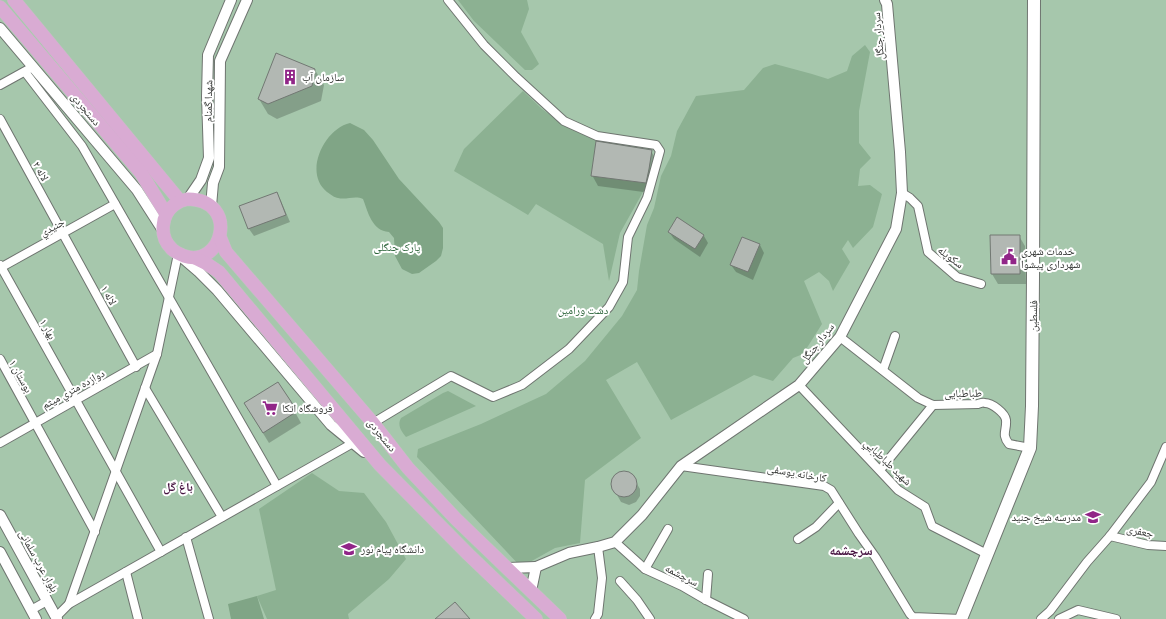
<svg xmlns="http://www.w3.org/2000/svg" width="1166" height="619" viewBox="0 0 1166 619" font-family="'Archivo Narrow','Noto Naskh Arabic',sans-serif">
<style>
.green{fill:#a6c7ac}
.forest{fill:#8cb192}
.water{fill:#80a586}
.shadow{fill:#0003}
.building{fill:#b2b8b3;stroke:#727873}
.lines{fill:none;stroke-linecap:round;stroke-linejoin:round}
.minor-casing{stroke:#6f7570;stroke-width:10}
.tertiary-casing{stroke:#6f7570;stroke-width:12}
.secondary-casing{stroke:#6f7570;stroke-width:14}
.primary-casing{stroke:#c1c2c1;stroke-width:14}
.minor{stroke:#fff;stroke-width:8}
.tertiary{stroke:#fff;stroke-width:10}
.secondary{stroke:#fff;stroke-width:12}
.primary{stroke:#d9abd3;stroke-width:13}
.labels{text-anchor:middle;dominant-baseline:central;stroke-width:4;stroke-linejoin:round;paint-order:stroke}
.street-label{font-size:11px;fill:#313331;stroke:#fff}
.poi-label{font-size:11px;fill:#313331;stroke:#fff;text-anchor:start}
.park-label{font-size:11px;fill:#2c643a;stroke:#fff}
.neighbourhood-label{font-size:12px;font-weight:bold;fill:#461341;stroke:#fff}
.quarter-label{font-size:13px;font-weight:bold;fill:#461341;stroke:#fff}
</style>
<rect width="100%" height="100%" fill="#dfe5df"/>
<rect class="green" x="0" y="0" width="1166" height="619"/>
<g class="forest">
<polygon points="458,0 527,0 529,9 521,32 539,64 532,70 525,70 474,21"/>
<polygon points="865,45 870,52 859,111 859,143 871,158 860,169 858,186 870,185 882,194 873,227 853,248 848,240 842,249 850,262 833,291 829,281 819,272 804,281 822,324 803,354 793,358 773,381 754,375 671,420 637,362 606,380 641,438 585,480 580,543 555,548 521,567 417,457 418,449 481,424 546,394 585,361 622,316 637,290 639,271 647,225 654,208 661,176 671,156 677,131 696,96 744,90 763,68 775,64 812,74 828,79 847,71 852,56"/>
<polygon points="523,91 542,109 565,126 596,140 652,147 648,183 620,233 609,281 603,244 536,204 528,215 454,171 464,149"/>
<path d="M448 391 476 406 406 437C401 431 397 425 401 418L443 393Z"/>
<polygon points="312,473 339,491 364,493 386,522 406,559 389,579 348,614 349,619 267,619 257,596 276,590 259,509"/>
</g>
<g class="water">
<path d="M350 123 364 130 373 140 399 179 439 222 443 228V248L441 256 436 261 419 273 412 274 402 269 395 256 394 238 389 232C372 231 368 212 363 199 355 195 347 200 338 198 335 198 330 194 327 192 303 173 324 129 350 123Z"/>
<polygon points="257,596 264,619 231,619 228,604"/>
</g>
<g class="shadow">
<polygon points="315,70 324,85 321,101 277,119 268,114 259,99"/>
<polygon points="651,151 657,161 651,193 598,186 592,175"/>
<polygon points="277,193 281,201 290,222 254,236 249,229 241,207"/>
<polygon points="678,219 704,236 708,243 700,257 674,239 669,232"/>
<polygon points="1019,236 1025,246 1026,284 998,284 992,274"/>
<polygon points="743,238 760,245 764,253 753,280 736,272 731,265"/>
<polygon points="290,403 301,423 269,443 251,414"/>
<polygon points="628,472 631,474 640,489 640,496 636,502 629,505 621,502 612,486 613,478 619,473"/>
</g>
<g class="building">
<polygon points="276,53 315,69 312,86 268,104 258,99"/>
<polygon points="596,141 652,150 649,169 646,183 591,176"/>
<polygon points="277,192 286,215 248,229 239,206"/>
<polygon points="677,217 704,235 695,249 668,232"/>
<polygon points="990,235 1020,235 1020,274 991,274"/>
<polygon points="742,237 760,244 748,272 730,265"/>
<polygon points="278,382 292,403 296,412 263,433 244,403"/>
<circle cx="624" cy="484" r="13"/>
<polygon points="455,602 470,619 435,619"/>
</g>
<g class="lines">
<defs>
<g id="minor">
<polyline points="25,72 82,146 277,486"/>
<polyline points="0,85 29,69"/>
<polyline points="0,119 136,367"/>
<polyline points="902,193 910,198 918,206 928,252 957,277 981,284"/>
<polyline points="0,265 161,552"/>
<polyline points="0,268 115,204"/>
<path d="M840 337 918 398 933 405 978 404C981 403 983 402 985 403 992 403 1005 413 1006 420 1007 431 1001 434 1009 444L1030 448"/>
<polyline points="0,359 95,532"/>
<polyline points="883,370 895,336"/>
<polyline points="799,385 898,490 925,507 932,526 987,554"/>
<polyline points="145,388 222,517"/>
<polyline points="373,423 451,376 493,397 522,385 569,349 609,307 623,282 628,237 647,198 660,151 656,145 597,136 564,121 516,77 484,45 448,0"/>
<polyline points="0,443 157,354"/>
<polyline points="681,466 824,486 831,490 859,534 876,558 910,614 913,617 961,619"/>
<polyline points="880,470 933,405"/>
<polyline points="1110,536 1148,545 1166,546"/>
<polyline points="186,537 209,619"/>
<polyline points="798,539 816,527 839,503"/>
<polyline points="615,542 645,569 682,586 706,600 744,619"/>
<polyline points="645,569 668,529"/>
<polyline points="126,572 138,619"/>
<polyline points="620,581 637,600 650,619"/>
<polyline points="706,600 708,574"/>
<polyline points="69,604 157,354 178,254"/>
<polyline points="31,610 47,601"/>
<polyline points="56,617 69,604 353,443"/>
<polyline points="595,619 598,614 602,578 598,547"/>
<polyline points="1041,619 1050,611 1087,562 1110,536 1151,482 1166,447"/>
<polyline points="1059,619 1078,610 1116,619"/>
</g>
<g id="tertiary">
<polyline points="0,28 137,190 162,229"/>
<polyline points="188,199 201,180 209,158 207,96 208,55 231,0"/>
<polyline points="211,206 213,183 219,167 220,61 247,0"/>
<polyline points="178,254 199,272 217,290 331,425 364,452"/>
<polyline points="0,515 57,619"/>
<polyline points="0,552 36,619"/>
<polyline points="536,567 569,553 598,547 615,542 642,515 681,466 799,385 840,337 896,229 902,193 900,152 887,4 885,0"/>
<polyline points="507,568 536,567 531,591"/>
</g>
<polyline id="secondary" points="961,619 1030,448 1032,406 1033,277 1034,0"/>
<g id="primary">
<polyline points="14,0 180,201"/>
<polyline points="0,7 141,173 166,214"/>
<path d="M188 199C240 200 223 269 184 256 179 254 174 252 171 248 159 236 161 215 174 205 178 202 183 200 188 199Z"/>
<polyline points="220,237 226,252 373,423 408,468 456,519 560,619"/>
<polyline points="195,258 207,264 219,272 380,465 468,554 536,619"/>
</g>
</defs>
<use href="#minor" class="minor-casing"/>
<use href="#tertiary" class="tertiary-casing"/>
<use href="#secondary" class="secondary-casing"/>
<use href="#primary" class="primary-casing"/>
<use href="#minor" class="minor"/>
<use href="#tertiary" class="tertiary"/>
<use href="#secondary" class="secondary"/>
<use href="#primary" class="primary"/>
</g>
<defs>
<symbol id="building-bare" viewBox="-9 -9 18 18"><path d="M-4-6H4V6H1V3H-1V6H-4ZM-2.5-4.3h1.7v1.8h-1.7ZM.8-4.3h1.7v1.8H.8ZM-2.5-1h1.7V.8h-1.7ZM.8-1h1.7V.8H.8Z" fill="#912588" stroke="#fff" stroke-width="2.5" paint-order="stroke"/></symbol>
<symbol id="civic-bare" viewBox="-9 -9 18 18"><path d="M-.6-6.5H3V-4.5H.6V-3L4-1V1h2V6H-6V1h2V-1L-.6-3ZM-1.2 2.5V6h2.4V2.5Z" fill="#912588" stroke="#fff" stroke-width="2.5" paint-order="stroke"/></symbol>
<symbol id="supermarket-bare" viewBox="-9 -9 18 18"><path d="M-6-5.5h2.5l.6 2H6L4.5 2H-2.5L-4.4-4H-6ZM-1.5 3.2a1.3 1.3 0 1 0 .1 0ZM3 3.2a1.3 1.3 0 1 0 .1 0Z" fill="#912588" stroke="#fff" stroke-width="2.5" paint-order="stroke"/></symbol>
<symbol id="school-bare" viewBox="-9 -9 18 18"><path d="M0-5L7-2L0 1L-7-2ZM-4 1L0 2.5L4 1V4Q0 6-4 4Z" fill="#912588" stroke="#fff" stroke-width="2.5" paint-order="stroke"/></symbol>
<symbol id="university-bare" viewBox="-9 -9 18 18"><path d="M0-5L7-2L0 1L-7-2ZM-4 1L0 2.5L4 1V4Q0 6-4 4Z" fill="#912588" stroke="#fff" stroke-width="2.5" paint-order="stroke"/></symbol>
</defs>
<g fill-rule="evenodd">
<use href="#building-bare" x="279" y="66" width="22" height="22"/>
<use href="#civic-bare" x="998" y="246" width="22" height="22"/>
<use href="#supermarket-bare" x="259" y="397" width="22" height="22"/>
<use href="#school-bare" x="1082" y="506" width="22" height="22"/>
<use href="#university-bare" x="338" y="538" width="22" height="22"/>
</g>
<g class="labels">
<g class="street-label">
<text transform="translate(878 36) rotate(-95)">سردار جنگل</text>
<text transform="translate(208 101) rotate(-89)">شهدا گمنام</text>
<text transform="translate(86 109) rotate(50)">دستجردی</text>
<text transform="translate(41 171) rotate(61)">لاله ۲</text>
<text transform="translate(52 227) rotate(-29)">جنيدي</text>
<text transform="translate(951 257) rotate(37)">سکوپله</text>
<text transform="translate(109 295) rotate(61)">لاله ۱</text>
<text transform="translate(1033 316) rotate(-89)">فلسطین</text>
<text transform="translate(48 329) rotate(61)">بهار ۱</text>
<text transform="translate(817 343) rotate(-52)">سردار جنگل</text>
<text transform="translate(21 376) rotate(61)">بوستان ۱</text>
<text transform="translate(73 389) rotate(-29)">دوازده متري میثم</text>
<text transform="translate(963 393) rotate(-1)">طباطبایی</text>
<text transform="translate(382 435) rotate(51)">دستجردی</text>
<text transform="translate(888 462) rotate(44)">شهيد طباطبايي</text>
<text transform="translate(797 473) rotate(10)">کارخانه یوسفی</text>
<text transform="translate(1140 531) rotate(11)">جعفری</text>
<text transform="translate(39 561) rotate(61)">بلوار عرب سلمانی</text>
<text transform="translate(682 575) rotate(27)">سرچشمه</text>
</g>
<g class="poi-label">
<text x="302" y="77">سازمان آب</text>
<text x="1021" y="251">خدمات شهری<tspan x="1021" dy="13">شهرداری پیشوا</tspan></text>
<text x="282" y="408">فروشگاه اتکا</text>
<text x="1081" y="517" text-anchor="end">مدرسه شیخ جنید</text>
<text x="361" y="549">دانشگاه پیام نور</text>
</g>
<g class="park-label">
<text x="397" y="247">پارک جنگلی</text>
<text x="583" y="310">دشت ورامین</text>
</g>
<g class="neighbourhood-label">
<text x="178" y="487">باغ گل</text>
</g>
<g class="quarter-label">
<text x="851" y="550">سرچشمه</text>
</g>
</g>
</svg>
